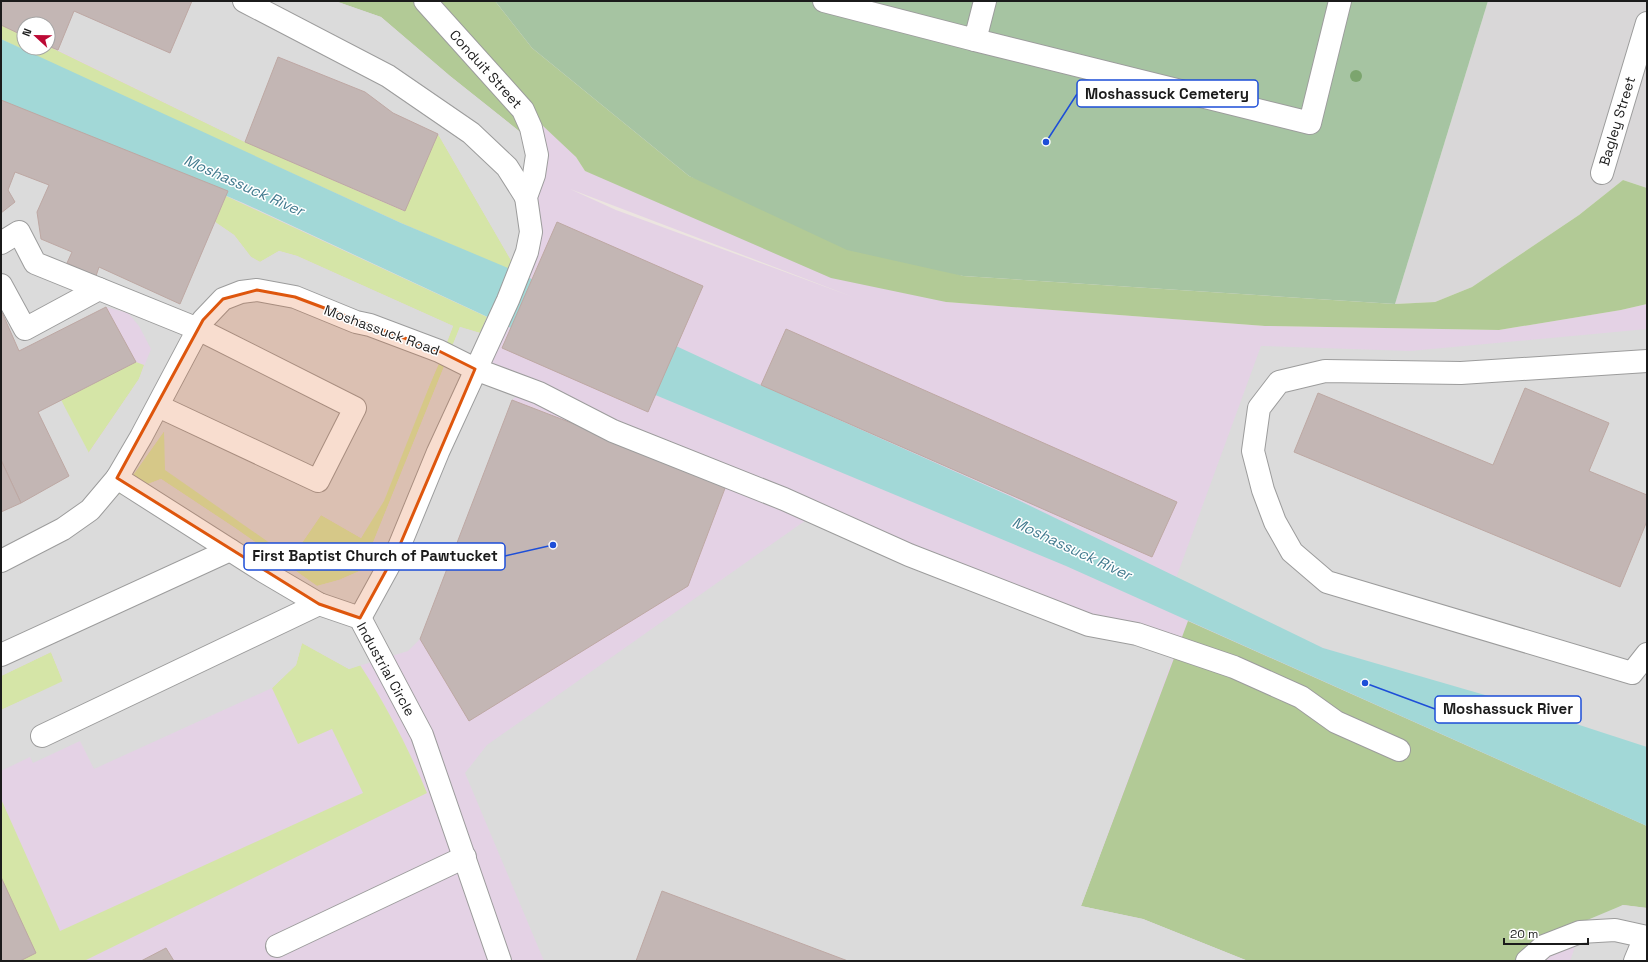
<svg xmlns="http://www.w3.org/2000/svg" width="1648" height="962" viewBox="0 0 1648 962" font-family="'Space Grotesk',sans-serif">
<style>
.residential{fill:#d9d7d8}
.industrial{fill:#e4d2e5;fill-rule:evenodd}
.grass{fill:#d5e5a7}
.forest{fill:#b2ca96}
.cemetery{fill:#a6c4a2}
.parking{fill:#dbdbdb}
.water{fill:#a2d8d7}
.building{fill:#c3b6b4;stroke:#bda8a3}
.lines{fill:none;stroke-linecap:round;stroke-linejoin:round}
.minor-casing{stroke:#9c9c9c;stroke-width:24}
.minor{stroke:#fff;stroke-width:22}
.tree{fill:#7ca56e}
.marked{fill:#de560d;fill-opacity:0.2;stroke:#de560d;stroke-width:3;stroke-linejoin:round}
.labels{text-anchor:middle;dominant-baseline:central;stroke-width:3;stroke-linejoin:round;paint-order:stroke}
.street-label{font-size:14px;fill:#1b1b1b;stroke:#fff}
.water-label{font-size:15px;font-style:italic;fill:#437b8f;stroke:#fff}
.leader{fill:none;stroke:#1d4ed8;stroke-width:1.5}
.callout-dot{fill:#1d4ed8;stroke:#fff;stroke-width:1.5}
.callout{fill:#fff;stroke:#1d4ed8;stroke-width:1.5}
.callout-label{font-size:15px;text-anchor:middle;font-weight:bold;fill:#1b1b1b}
</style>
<rect width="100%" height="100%" fill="#ece5e0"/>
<polygon class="residential" points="1488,1 1647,1 1647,188 1623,180 1579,215 1472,287 1435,302 1395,304"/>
<path class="industrial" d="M1 1H434L576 157 585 171 946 302 1265 326 1499 330 1621 310 1647 304V961H1V100L243 203 504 325 48 48V24H24V48L1 37ZM570 189 853 297 616 210Z"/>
<g class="grass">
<polygon points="1,25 24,36 24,48 48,48 48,46 245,142 404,211 438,134 519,274 401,223 50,63 1,39"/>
<polygon points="226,196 487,317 480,333 460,327 362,570 339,580 317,586 235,528 161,479 118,496 165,430 293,556 321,515 361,538 370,522 440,361 453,326 297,256 279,251 260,262 251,257 234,235 215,222"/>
<polygon points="136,362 144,365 139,379 87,455 61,400"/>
<path d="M302 643 349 669 360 665C386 705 409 749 427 793L84 961H1V799L60 931 363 793 332 729 298 744 272 688 296 665Z"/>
<polygon points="51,652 63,682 1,710 1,676"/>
</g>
<g class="forest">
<polygon points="335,1 495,1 532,48 689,176 963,276 1395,304 1435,302 1472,287 1579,215 1623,180 1647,188 1647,304 1621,310 1499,330 1265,326 946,302 831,278 585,171 576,157 509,94 534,143 450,76 381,17"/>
<polygon points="1188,621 1647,826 1647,908 1623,905 1523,961 1248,961 1143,919 1081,906"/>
</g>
<polygon class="cemetery" points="495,1 1488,1 1395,304 963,276 847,250 689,176 532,48"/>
<g class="parking">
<polygon points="192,1 335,1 381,17 450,76 534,143 519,274 438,134 393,113 365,92 279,57 245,142 58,50 74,11 170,53"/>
<polygon points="15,172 49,185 37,212 41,239 72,252 67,263 96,275 99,267 180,303 215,222 234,235 251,257 260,262 279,251 297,256 453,326 384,501 361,538 321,515 293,556 284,553 165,470 164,431 119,495 161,479 235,528 317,586 339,580 362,570 460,327 480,333 487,317 504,325 490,363 526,378 519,394 512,400 420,639 408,651 349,669 302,643 296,665 272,688 94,769 80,741 33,763 30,757 1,771 1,710 63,681 51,652 1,676 1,512 21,503 68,475 38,412 61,400 89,453 139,379 151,349 139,326 128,313 106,307 19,351 1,310 1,213 15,202 8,190"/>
<polygon points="1647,329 1647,748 1323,648 1175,581 1261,346 1410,351"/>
<polygon points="816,513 1177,647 1081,906 1143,919 1248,961 848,961 662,891 636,961 544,961 465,773 487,745"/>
<polygon points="1623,905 1647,908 1647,961 1570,961 1577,941 1542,939"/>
</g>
<polygon class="water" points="1,39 401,223 508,268 745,378 1012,497 1323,648 1509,702 1647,747 1647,826 1066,566 653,394 243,203 1,100"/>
<g class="building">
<polygon points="1,1 192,1 170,53 74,11 58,50 48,46 48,24 24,24 24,36 1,25"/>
<polygon points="278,57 365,92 393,113 438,134 405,211 245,142"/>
<polygon points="1,100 228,191 180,304 99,267 96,276 67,263 72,252 41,239 37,212 49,185 15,172 8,190 15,202 1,213"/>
<polygon points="557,222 703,286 648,412 502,348"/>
<polygon points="106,307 136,362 38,412 69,476 21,503 1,460 1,310 19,351"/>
<polygon points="786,329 1177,502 1152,557 761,385"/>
<polygon points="1525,388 1609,423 1589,471 1647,495 1647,521 1620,587 1294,452 1318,393 1493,465"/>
<polygon points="512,400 727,483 688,586 469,721 420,639"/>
<polygon points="1,460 21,503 1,512"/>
<polygon points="1,877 36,953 20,961 1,961"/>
<polygon points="662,891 848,961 636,961"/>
<polygon points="166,948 174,961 141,961"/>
</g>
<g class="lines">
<defs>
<g id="minor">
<polyline points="244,1 388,76 471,133 507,167 526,197"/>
<polyline points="824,1 975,40 985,1"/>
<polyline points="975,40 1310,123 1340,1"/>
<polyline points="1602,173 1647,23"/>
<polyline points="1,243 19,232 35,263 198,329 355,408 318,481 158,406"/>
<polyline points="1,285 25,329 99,289"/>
<polyline points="1647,361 1461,373 1325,371 1279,382 1259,408 1253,451 1263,490 1275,522 1292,552 1327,582 1632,673 1647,654"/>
<polyline points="117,478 263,571 319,604 360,618 422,735 500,961"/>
<polyline points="1,561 63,529 90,510 117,478 141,437 203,320 223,299 241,292 257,290 295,297 356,322 370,325 439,351 475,369 539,393 613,431 784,499 909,555 1089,625 1137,634 1234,667 1301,697 1336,722 1399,750"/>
<polyline points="360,618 399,547 438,452 508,300 527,252 531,232 526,197 534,175 537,155 531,128 523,110 425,1"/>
<polyline points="1,655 230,550"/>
<polyline points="42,736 319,604"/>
<polyline points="277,946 465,857"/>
<polyline points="1527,961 1544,946 1580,932 1615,930 1647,937"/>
<polyline points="1635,961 1645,937"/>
</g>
</defs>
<use href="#minor" class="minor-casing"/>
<use href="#minor" class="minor"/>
</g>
<circle class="tree" cx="1356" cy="76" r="6"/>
<path class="marked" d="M257 290 295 297 439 351 475 369 399 547 360 618 319 604 117 478 203 320 223 299Z"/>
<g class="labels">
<g class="street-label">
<text transform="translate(486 69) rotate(48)">Conduit Street</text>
<text transform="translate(1617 121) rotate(-73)">Bagley Street</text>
<text transform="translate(382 330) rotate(20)">Moshassuck Road</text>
<text transform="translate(386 669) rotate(61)">Industrial Circle</text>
</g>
<g class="water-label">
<text transform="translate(244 185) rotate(24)">Moshassuck River</text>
<text transform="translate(1072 548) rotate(25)">Moshassuck River</text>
</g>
</g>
<path class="leader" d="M1046 142L1077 94M553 545L505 556M1365 683L1435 709"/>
<g class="callout-dot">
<circle cx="1046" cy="142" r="4"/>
<circle cx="553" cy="545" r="4"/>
<circle cx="1365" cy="683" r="4"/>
</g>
<g class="callout">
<rect x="1077" y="80" width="181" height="27" rx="4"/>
<rect x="244" y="543" width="261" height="27" rx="4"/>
<rect x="1435" y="696" width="146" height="27" rx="4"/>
</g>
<g class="callout-label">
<text x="1167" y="99">Moshassuck Cemetery</text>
<text x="375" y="561">First Baptist Church of Pawtucket</text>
<text x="1508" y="714">Moshassuck River</text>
</g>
<rect width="1648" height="962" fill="none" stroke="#1b1b1b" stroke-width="4"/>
<g transform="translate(36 36) rotate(292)"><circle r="19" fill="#ffffff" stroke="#a4a4a4"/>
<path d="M0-3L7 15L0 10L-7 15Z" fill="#bc0935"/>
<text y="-6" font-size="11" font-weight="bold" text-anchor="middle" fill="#1b1b1b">N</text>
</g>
<path d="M1504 938v6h84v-6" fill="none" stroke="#1b1b1b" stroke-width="2"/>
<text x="1510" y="938" font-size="12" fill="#1b1b1b" stroke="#ffffff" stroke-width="3" paint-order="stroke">20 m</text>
</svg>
